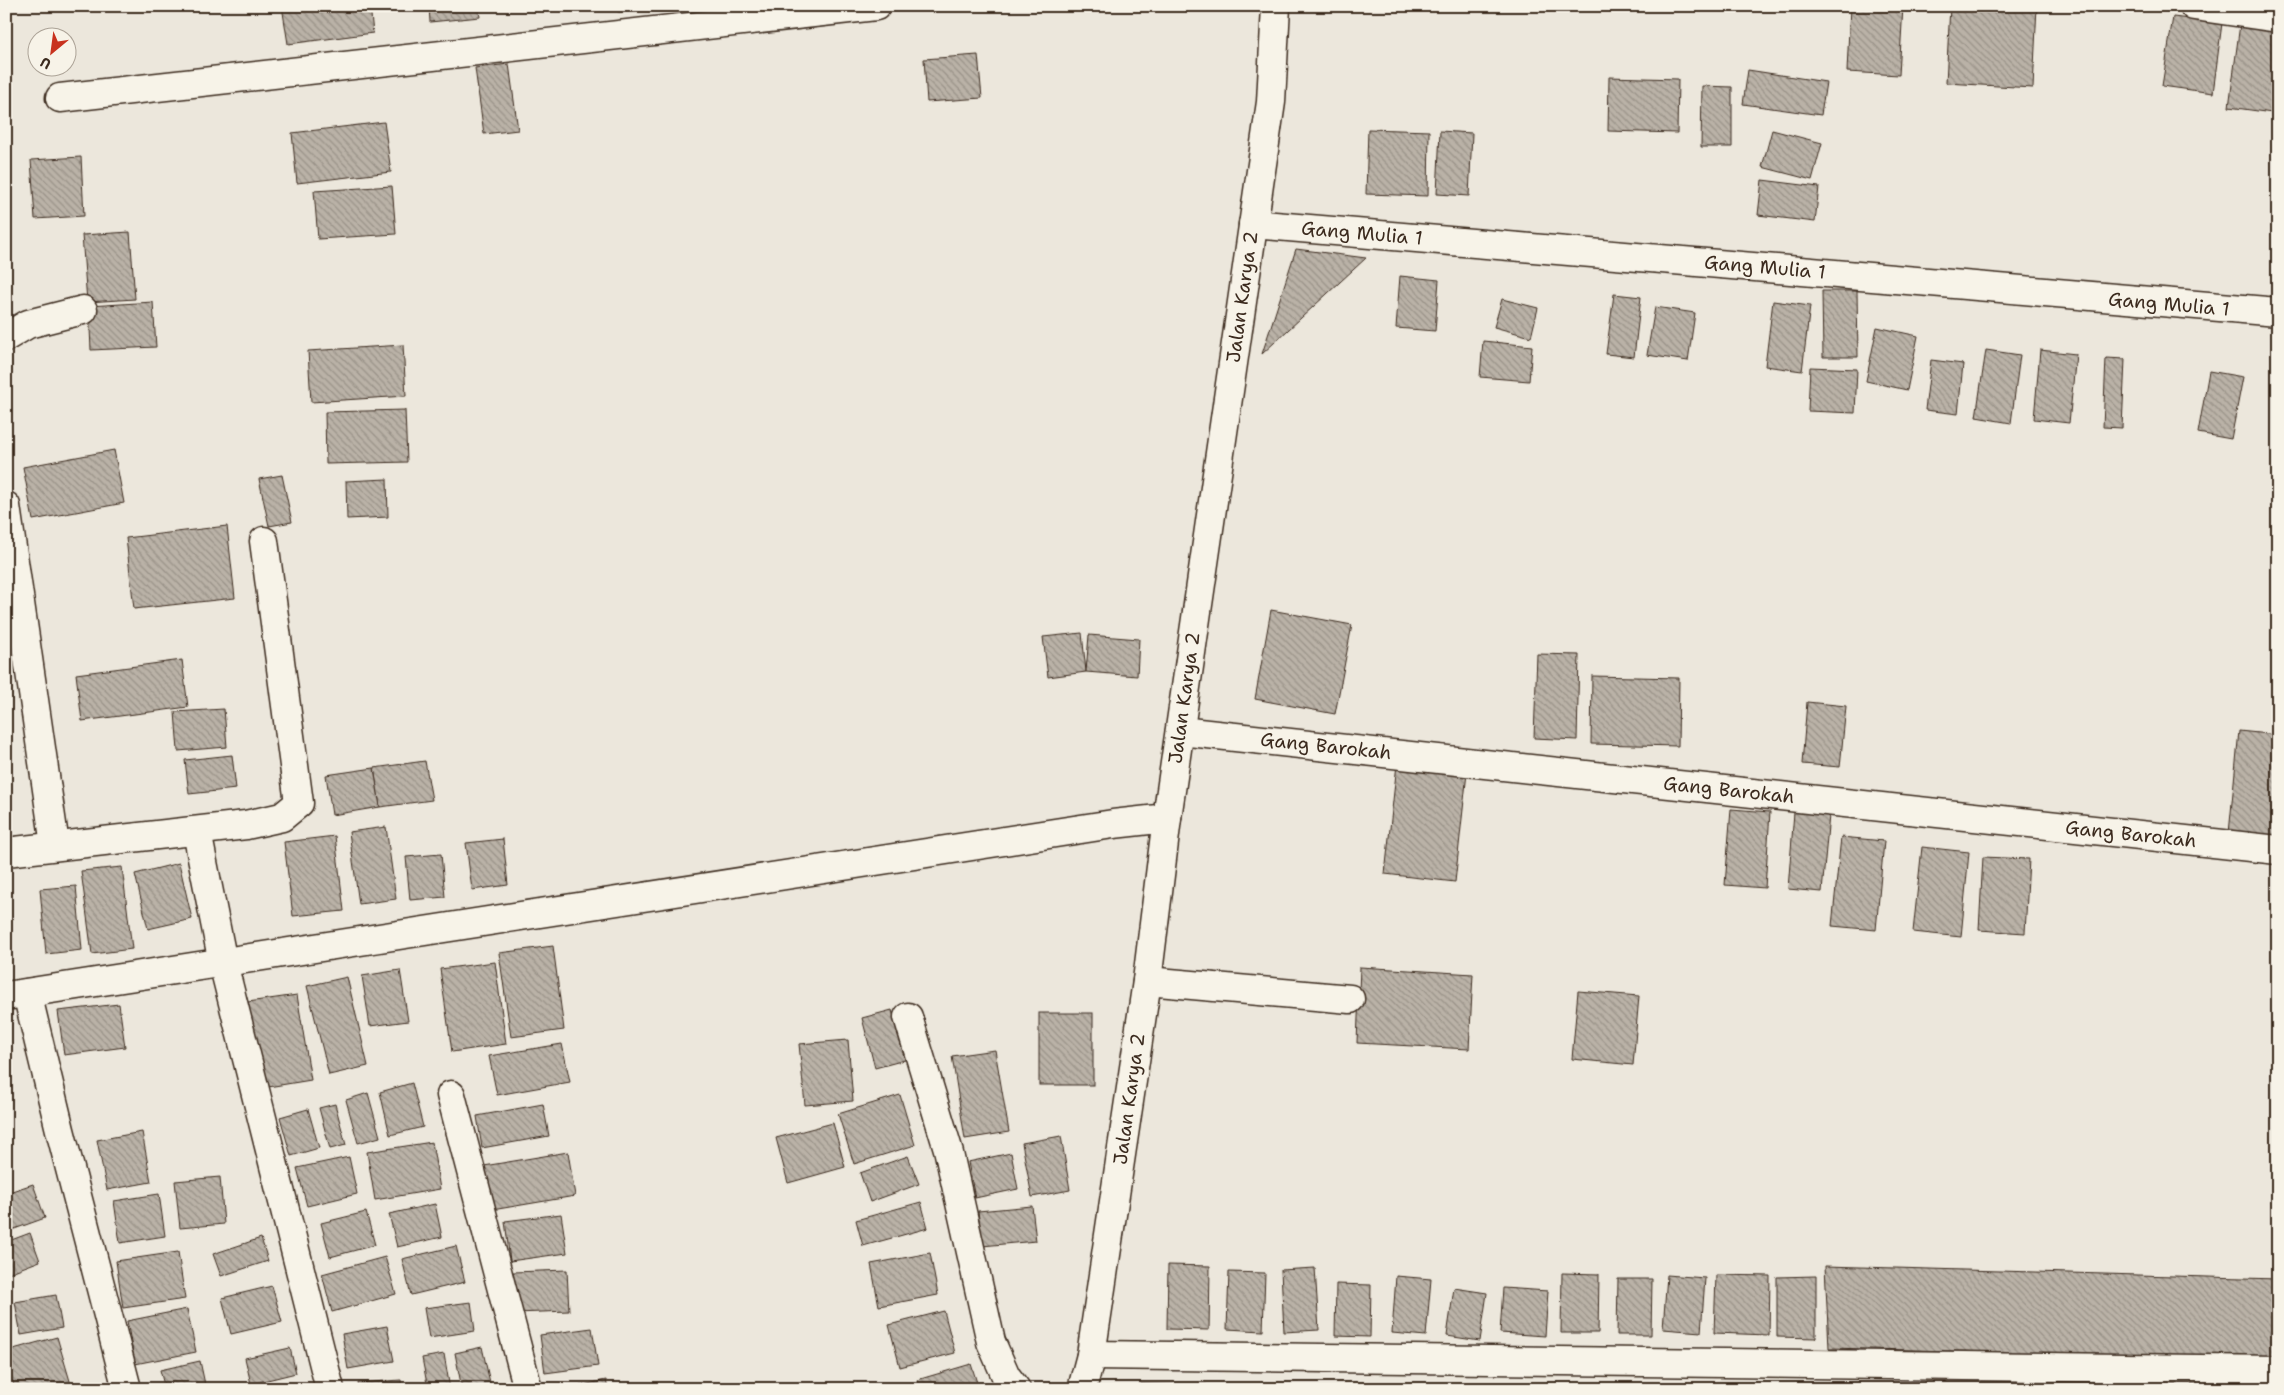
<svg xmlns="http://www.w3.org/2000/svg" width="2284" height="1395" viewBox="0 0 2284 1395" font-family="'Shantell Sans',sans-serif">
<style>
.building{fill:url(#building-back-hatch);stroke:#3b2a1e}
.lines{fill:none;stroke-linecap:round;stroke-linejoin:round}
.street-casing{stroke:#3b2a1e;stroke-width:31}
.street{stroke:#f7f3e8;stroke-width:28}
.labels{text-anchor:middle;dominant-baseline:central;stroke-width:4;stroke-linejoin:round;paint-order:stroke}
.street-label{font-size:19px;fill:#3b2a1e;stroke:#f7f3e8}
</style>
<defs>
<pattern id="building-back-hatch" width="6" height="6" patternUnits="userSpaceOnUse" patternTransform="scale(1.25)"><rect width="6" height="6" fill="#bab2a7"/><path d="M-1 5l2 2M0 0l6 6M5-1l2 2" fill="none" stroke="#989187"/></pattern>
</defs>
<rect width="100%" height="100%" fill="#ece7dc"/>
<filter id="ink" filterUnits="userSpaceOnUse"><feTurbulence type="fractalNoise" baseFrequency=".02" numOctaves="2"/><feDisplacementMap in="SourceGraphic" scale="10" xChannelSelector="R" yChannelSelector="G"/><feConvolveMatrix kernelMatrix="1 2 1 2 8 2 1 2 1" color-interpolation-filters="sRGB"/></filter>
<g filter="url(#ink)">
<g class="building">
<polygon points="282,6 370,6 373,33 288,44"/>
<polygon points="429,6 478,6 480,17 430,22"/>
<polygon points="617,6 664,6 665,8 618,12"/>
<polygon points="1850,6 1903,6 1899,75 1847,72"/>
<polygon points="1950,6 2037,6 2033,88 1946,83"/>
<polygon points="2173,17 2222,23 2213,93 2162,86"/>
<polygon points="2240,24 2278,29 2278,71 2272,113 2229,107"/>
<polygon points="978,55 982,98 927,102 924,59"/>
<polygon points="509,64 518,130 484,134 475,68"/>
<polygon points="1748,70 1826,82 1821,115 1743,104"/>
<polygon points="1609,77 1678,79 1677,133 1608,131"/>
<polygon points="1702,86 1732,87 1732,147 1701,147"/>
<polygon points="384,122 391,172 297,183 292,133"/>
<polygon points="1368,129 1429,131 1428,196 1366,194"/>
<polygon points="1772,130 1822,143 1812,180 1762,167"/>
<polygon points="1440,131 1472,133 1469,196 1437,194"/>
<polygon points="81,157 84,216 35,219 31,160"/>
<polygon points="1762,180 1819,187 1815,222 1758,215"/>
<polygon points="392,186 396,234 318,239 314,191"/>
<polygon points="130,232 135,299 87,302 82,235"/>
<polygon points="1296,249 1366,258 1262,354"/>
<polygon points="1400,276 1439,280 1435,331 1396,328"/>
<polygon points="1822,291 1857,291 1858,357 1823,357"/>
<polygon points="1614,294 1641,297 1634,357 1606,354"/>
<polygon points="1502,299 1538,308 1531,337 1494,327"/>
<polygon points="1773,301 1810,306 1802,371 1765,366"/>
<polygon points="153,302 156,347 91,350 89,306"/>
<polygon points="1655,307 1695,313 1688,361 1647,355"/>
<polygon points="1877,327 1918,336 1907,390 1866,381"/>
<polygon points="1483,341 1532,346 1529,381 1480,377"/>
<polygon points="403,345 406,396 311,402 308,351"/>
<polygon points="1986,350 2020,355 2011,423 1976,417"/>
<polygon points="2040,350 2076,354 2069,423 2034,419"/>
<polygon points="2106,358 2125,359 2122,428 2103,427"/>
<polygon points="1931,360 1963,364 1958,414 1925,410"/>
<polygon points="1810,367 1857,369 1855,413 1808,411"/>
<polygon points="2209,371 2243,377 2231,439 2198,433"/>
<polygon points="405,410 407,462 326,464 325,412"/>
<polygon points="114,450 124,503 33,520 23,467"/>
<polygon points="282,475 292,522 269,526 259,479"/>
<polygon points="387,479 388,517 347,519 346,481"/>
<polygon points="227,526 235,598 134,609 126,538"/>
<polygon points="1271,610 1352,625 1335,714 1255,699"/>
<polygon points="1082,633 1086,672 1048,677 1043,637"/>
<polygon points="1089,635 1139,639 1137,676 1086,672"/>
<polygon points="1537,654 1579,655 1577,740 1534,738"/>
<polygon points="182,660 188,707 82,721 76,674"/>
<polygon points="1592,676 1679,678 1678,746 1591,744"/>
<polygon points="1807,702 1846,706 1840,767 1802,764"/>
<polygon points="224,709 227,747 178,751 175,712"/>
<polygon points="2239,731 2278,735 2278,840 2229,833"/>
<polygon points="232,755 236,789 189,794 185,760"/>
<polygon points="425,761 432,800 380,807 374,768"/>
<polygon points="1397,764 1467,773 1455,882 1385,874"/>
<polygon points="374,768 380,807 332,815 326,775"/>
<polygon points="1731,809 1770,812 1765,888 1725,885"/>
<polygon points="1794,812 1829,815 1822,892 1788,889"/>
<polygon points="386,827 396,899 359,904 349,832"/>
<polygon points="335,836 344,911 293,916 284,842"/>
<polygon points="1841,837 1884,841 1876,930 1832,926"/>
<polygon points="503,839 508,885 472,890 466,843"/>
<polygon points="1922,847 1969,852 1961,937 1913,932"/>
<polygon points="441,854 445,897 410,900 406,857"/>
<polygon points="1983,857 2029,859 2025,933 1979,930"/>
<polygon points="179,863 192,919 148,929 135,874"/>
<polygon points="122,867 132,949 92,954 81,871"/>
<polygon points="76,886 82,950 46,954 40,889"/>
<polygon points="6,940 9,963 6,963"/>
<polygon points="553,946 564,1030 511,1037 499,953"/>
<polygon points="495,962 506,1044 452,1052 440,969"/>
<polygon points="1360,967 1473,974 1469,1049 1357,1043"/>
<polygon points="400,970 408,1021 370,1026 362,976"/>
<polygon points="347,977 368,1066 329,1075 307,986"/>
<polygon points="1578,991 1639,996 1633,1065 1572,1059"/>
<polygon points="297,995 311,1080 262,1088 248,1002"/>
<polygon points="119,1004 125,1047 64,1055 58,1011"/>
<polygon points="892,1010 905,1060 875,1068 862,1018"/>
<rect x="1039" y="1013" width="54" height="72"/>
<polygon points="848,1040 853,1101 805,1105 799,1044"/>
<polygon points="562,1044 570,1082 497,1095 489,1056"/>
<polygon points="995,1050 1009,1132 965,1139 952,1056"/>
<polygon points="412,1083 423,1127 390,1135 380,1092"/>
<polygon points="368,1093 380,1137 358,1143 346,1100"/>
<polygon points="900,1095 915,1145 854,1164 838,1114"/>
<polygon points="335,1104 346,1145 330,1149 319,1108"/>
<polygon points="543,1104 549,1136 482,1148 477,1116"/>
<polygon points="308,1109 319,1148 291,1156 280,1117"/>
<polygon points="833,1123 845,1167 788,1183 776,1138"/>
<polygon points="142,1132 151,1182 107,1190 97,1140"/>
<polygon points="1061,1136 1070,1190 1032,1197 1022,1143"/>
<polygon points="432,1142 440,1189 375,1200 367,1152"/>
<polygon points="568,1152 575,1196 492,1210 484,1166"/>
<polygon points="1011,1153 1018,1189 975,1198 968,1162"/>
<polygon points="908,1156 919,1184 870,1202 860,1173"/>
<polygon points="349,1157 357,1194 307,1206 297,1168"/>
<polygon points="220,1177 224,1224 180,1228 175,1181"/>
<polygon points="33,1184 45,1218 6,1232 6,1193"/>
<polygon points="159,1194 165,1236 120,1243 114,1201"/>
<polygon points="921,1202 928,1228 863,1246 856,1220"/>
<polygon points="435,1204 442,1237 397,1247 389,1214"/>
<polygon points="1032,1206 1036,1241 982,1246 978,1211"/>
<polygon points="366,1212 375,1245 330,1257 321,1223"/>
<polygon points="561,1214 567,1253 510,1261 505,1221"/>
<polygon points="30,1233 40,1261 6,1274 6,1242"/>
<polygon points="261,1238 268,1261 221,1276 213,1254"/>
<polygon points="456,1246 465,1282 411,1295 402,1259"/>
<polygon points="178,1252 185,1299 123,1308 116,1261"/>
<polygon points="930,1253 938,1295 879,1306 871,1264"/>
<polygon points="385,1257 396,1294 332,1312 322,1274"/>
<polygon points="1168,1265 1210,1266 1209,1330 1167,1329"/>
<polygon points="1825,1266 2278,1279 2278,1359 1829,1348"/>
<polygon points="1315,1268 1319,1330 1284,1332 1281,1270"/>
<polygon points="567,1270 569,1311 515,1313 513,1272"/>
<polygon points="1229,1272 1265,1273 1263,1331 1227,1329"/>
<polygon points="1562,1273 1599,1274 1598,1333 1561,1333"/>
<polygon points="1667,1275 1705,1278 1701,1332 1663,1329"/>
<polygon points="1716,1275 1770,1276 1769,1335 1714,1333"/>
<polygon points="1396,1276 1431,1279 1426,1336 1392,1333"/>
<polygon points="1816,1276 1816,1338 1777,1337 1777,1277"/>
<polygon points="1618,1279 1652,1279 1651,1335 1617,1335"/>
<polygon points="1336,1284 1371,1285 1370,1337 1335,1336"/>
<polygon points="272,1286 282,1322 231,1334 222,1298"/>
<polygon points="1454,1288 1487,1293 1480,1341 1447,1336"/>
<polygon points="1503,1288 1548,1291 1545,1336 1500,1333"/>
<polygon points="56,1295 62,1328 21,1335 15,1302"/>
<polygon points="471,1302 475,1331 429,1338 424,1308"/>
<polygon points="187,1309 196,1352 135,1364 127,1321"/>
<polygon points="944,1311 955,1353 900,1367 889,1325"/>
<polygon points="387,1326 394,1361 348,1369 342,1334"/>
<polygon points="592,1328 598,1366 545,1373 540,1335"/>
<polygon points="57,1337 72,1388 15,1389 6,1361 6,1351"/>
<polygon points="482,1347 491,1387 462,1389 455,1353"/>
<polygon points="290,1348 296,1373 251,1384 245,1358"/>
<polygon points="444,1354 450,1389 428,1389 422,1358"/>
<polygon points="200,1361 206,1389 165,1389 160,1370"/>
<polygon points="971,1364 979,1389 919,1389 917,1380"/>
<polygon points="401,1380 402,1389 359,1389 358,1383"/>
<polygon points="606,1380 608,1389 565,1389"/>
<polygon points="1141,1384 1207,1385 1207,1389 1141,1389"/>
<polygon points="1821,1385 2002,1389 1820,1389"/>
<polygon points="1282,1386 1311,1388 1282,1389"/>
<rect x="1597" y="1386" width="44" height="3"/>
<polygon points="1752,1386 1753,1389 1709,1389 1709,1388"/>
</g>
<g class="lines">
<defs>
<g id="street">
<polyline points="2194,6 2278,18"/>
<polyline points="60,98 876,6"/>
<polyline points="1253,224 2278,312"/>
<polyline points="6,337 28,324 83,310"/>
<polyline points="6,506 55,845"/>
<polyline points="1180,731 2278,850"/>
<polyline points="197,832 223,963 330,1389"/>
<polyline points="6,852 246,825 282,817 299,803 264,541"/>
<polyline points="1147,981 1350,999"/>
<polyline points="27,993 60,1130 127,1389"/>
<polyline points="6,996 1113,824 1167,818"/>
<polyline points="908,1017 948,1149 991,1342 1006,1376 1016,1389"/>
<polyline points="451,1095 528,1389"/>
<polyline points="1091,1355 2278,1370"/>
<polyline points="1082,1389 1091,1355 1147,981 1167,818 1271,102 1276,6"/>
</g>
</defs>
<use href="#street" class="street-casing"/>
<use href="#street" class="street"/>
</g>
</g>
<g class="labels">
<g class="street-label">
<text transform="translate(1362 233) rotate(5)">Gang Mulia 1</text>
<text transform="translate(1765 267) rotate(5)">Gang Mulia 1</text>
<text transform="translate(1242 297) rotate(-82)">Jalan Karya 2</text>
<text transform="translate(2169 304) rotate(5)">Gang Mulia 1</text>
<text transform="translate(1184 698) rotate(-82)">Jalan Karya 2</text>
<text transform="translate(1326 746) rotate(6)">Gang Barokah</text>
<text transform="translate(1729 790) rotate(6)">Gang Barokah</text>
<text transform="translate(2131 834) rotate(6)">Gang Barokah</text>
<text transform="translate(1129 1099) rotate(-82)">Jalan Karya 2</text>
</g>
</g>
<rect width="2284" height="1395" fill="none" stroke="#f7f3e8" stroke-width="25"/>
<rect x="12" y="12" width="2259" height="1370" fill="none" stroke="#3b2a1e" stroke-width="2" filter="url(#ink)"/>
<g transform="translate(52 52) rotate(209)"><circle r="24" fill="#f7f3e8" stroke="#aca397"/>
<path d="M0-4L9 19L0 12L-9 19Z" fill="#c8321e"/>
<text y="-8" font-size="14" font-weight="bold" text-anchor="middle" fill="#3b2a1e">U</text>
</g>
</svg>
